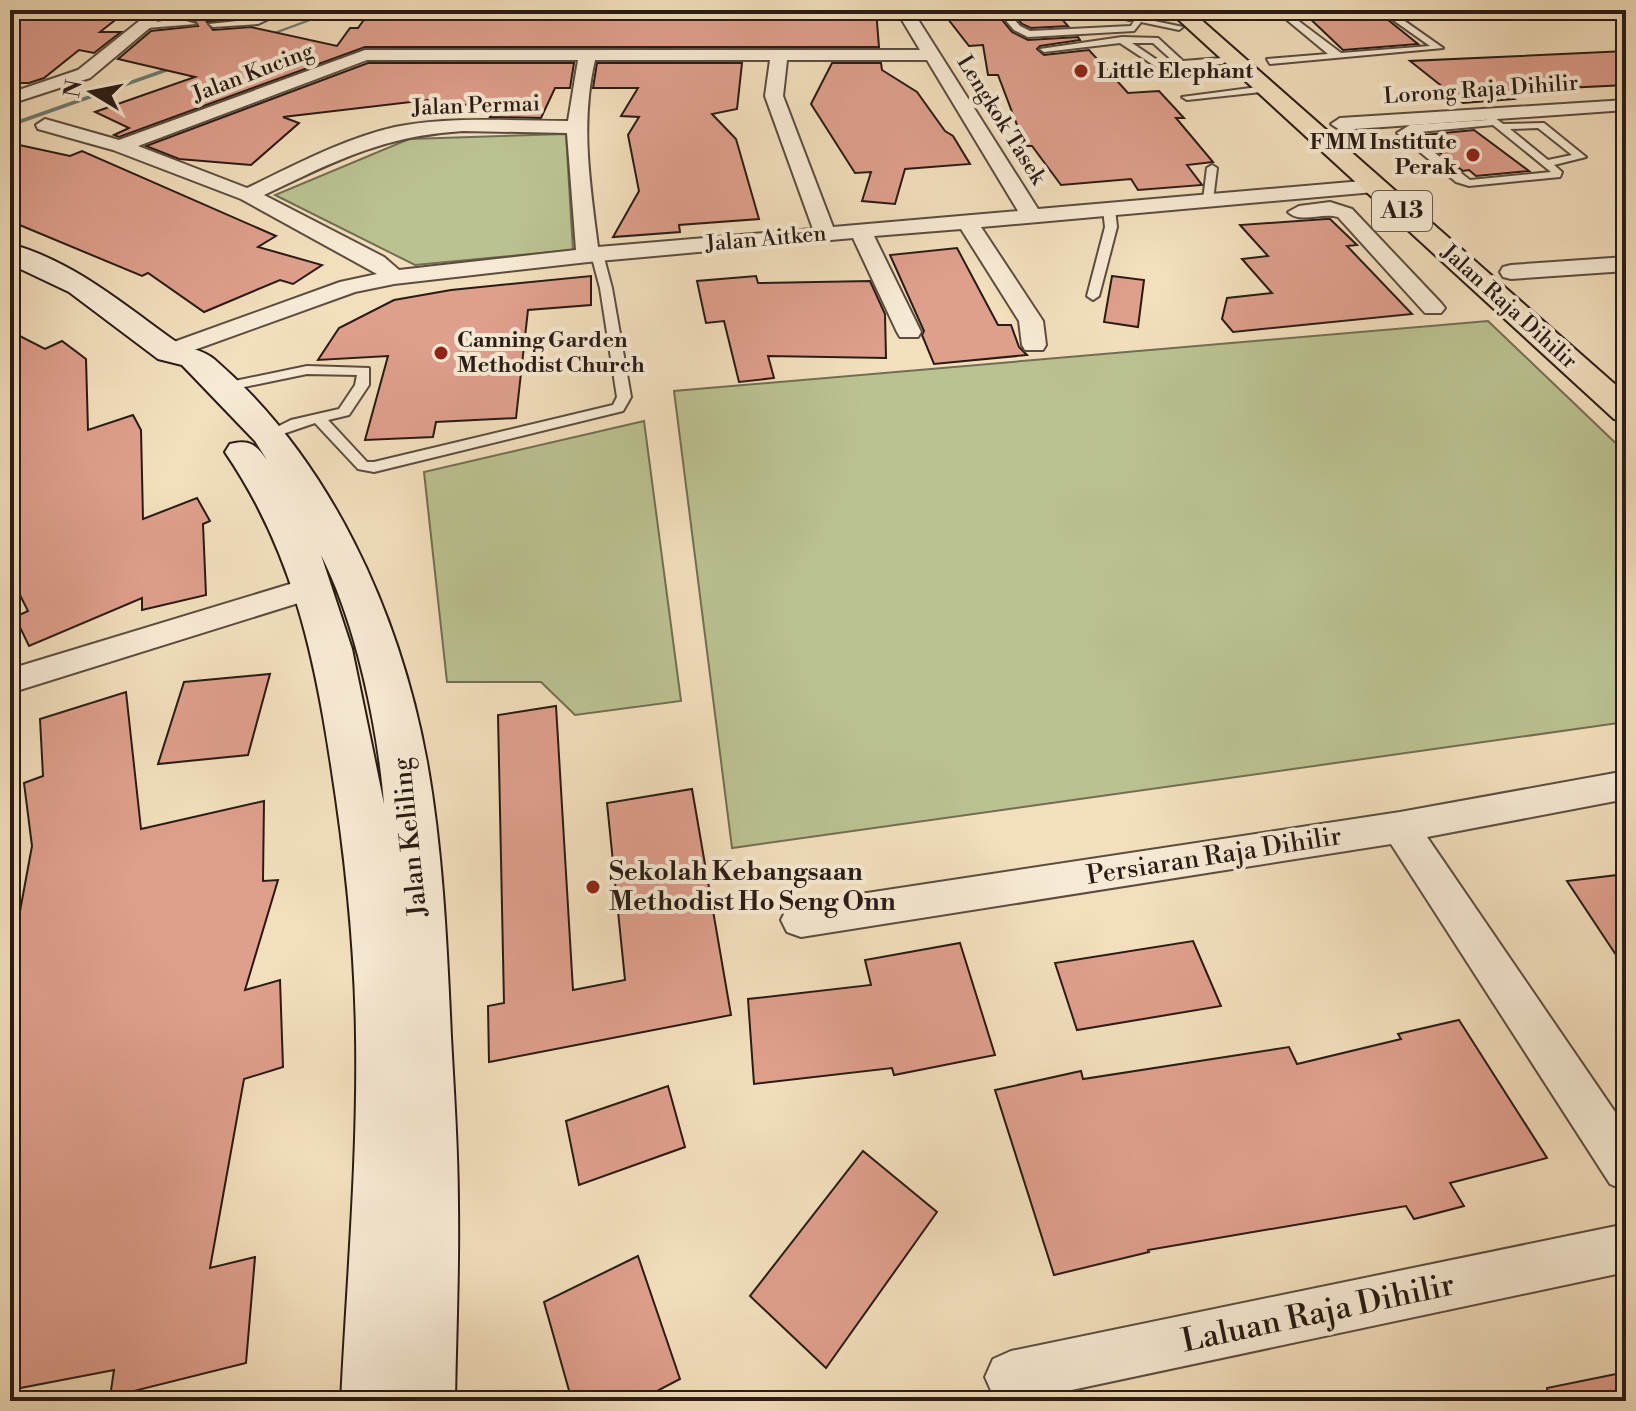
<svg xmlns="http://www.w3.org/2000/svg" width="1636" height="1411" viewBox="0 0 1636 1411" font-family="'Libre Bodoni',serif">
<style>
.green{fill:#bbc291;stroke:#726e53;stroke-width:2}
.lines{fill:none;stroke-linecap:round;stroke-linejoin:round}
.stream{fill:#6d7c73;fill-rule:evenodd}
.building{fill:#df9f8d;stroke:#281b15;stroke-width:2}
.lane-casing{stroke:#5b4c3f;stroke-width:4}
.street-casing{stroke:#5b4c3f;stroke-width:4}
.secondary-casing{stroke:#281b15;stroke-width:4}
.primary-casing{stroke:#281b15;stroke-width:4}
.lane{fill:#f7ead4;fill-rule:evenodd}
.street{fill:#f7ead4;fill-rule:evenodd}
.secondary{fill:#f7ead4;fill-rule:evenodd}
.primary{fill:#f3dfbd;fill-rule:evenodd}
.poi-dot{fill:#8f2418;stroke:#f7ead4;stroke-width:3}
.labels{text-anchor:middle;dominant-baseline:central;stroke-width:8;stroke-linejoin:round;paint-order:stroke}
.far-poi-label{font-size:22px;font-weight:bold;fill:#281b15;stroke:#f7ead4;text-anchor:start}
.far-street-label{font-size:22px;fill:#281b15;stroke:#f7ead4}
.shield{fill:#f7ead4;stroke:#66594e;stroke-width:2}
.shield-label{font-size:24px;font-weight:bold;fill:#281b15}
.street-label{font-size:26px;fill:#281b15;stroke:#f7ead4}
.poi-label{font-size:26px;font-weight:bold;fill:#281b15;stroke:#f7ead4;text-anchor:start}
.near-street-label{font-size:32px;fill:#281b15;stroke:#f7ead4}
</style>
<rect width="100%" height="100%" fill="#f3dfbd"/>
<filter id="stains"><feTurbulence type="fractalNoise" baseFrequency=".0025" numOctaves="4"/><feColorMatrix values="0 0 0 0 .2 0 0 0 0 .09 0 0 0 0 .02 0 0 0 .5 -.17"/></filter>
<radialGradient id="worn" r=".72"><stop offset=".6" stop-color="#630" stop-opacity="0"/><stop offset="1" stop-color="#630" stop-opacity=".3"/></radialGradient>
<g class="green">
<polygon points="566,134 573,250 415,265 275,195 409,139"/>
<polygon points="1488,321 1626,453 1626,722 732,848 674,391"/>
<polygon points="644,421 681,701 575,715 541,682 447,682 424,472"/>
</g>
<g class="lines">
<g class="stream">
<polygon points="334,10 340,10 267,37 263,36"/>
<polygon points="178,64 180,67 10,127 10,123"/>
</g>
</g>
<g class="building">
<polygon points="34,10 128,10 100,32 121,32 94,53 79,50 44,78 29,83 10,83 10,27"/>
<polygon points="207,10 256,10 249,17 207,22 213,30 251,27 337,46 350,28 358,28 371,10 820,10 820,18 876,10 879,47 365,47 119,137 114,135 129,128 95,112 195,77 118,59 151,31 198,26 195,21"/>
<polygon points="941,10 994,10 1012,32 1028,40 1078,37 1080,40 1040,46 1037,49 1044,55 1089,50 1128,93 1159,91 1184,118 1176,118 1213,162 1187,165 1202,185 1138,190 1131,179 1061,185 1032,146 1025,146 998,75 988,75 983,45 969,46"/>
<polygon points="1010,10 1054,10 1068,26 1031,28 1022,24"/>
<polygon points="1377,11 1418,44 1343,50 1305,14"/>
<polygon points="1626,51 1626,85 1502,91 1514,99 1463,103 1410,61"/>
<polygon points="368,63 574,63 570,88 555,88 541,118 490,117 500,100 440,108 436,99 283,117 299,123 251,165 179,159 146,146"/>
<polygon points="597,63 742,63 737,109 712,114 736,139 759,219 679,225 680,232 613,237 639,191 628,135 639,117 621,116 638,88 593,88"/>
<polygon points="832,63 881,63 882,70 917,92 945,131 953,136 970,164 905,169 895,204 862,201 871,172 855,173 811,104"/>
<polygon points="1474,130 1529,171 1476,176 1469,170 1463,171 1422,139 1429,139 1424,135"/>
<polygon points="10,143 70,156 82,151 276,236 258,247 322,265 293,284 280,280 204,312 148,273 142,276 10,221"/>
<polygon points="1326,219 1330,219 1357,245 1347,246 1412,314 1233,332 1222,319 1227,298 1272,293 1242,259 1268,256 1240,225"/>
<polygon points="957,248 998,325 1011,325 1019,347 1027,355 934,364 922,335 924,331 890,255"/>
<polygon points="591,276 591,305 528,310 516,418 436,422 433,437 365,440 388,356 318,360 339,328 394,300 451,290"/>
<polygon points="756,276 758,283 870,281 885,314 886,358 768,356 774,378 739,382 724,321 706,323 697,281"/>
<polygon points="1112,276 1144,280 1138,327 1104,322"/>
<polygon points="10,331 45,349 62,341 86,359 88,430 133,415 141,430 143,519 197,498 210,521 203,524 206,595 142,610 142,598 29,646 15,617 28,611 10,575"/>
<polygon points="270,674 248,755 158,764 184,682"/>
<polygon points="126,692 141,829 264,801 263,881 278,880 245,990 280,980 283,1067 244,1079 210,1268 255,1257 246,1363 110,1397 114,1370 10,1390 10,925 18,922 32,846 24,783 43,776 40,719"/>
<polygon points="556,706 573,990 625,980 607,803 692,789 731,1015 489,1062 488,1006 504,1003 498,715"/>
<polygon points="1626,874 1626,970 1567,881"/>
<polygon points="1193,941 1221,1006 1077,1030 1055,963"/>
<polygon points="960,943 995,1055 894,1075 892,1068 754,1084 748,999 871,985 865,960"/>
<polygon points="1459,1020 1547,1158 1450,1183 1464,1206 1414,1219 1406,1206 1148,1250 1149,1252 1054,1275 995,1090 1081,1071 1083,1079 1289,1047 1297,1064 1401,1039 1398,1034"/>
<polygon points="668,1086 685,1147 579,1185 566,1121"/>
<polygon points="863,1151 937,1212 826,1368 750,1296"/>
<polygon points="638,1256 680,1379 638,1401 572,1401 544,1302"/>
<polygon points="1626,1372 1626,1401 1548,1401 1547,1388"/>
</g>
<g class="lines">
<defs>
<g id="lane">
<polygon points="277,10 288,10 258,24 213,27 209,24 257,19"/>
<polygon points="997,10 1006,10 1020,26 1030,31 1131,26 1134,21 1085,10 1102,10 1183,27 1179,30 1141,22 1134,31 1028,37 1014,30"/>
<polygon points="1275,10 1284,10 1341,53 1430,46 1379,10 1389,10 1443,48 1270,64 1267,59 1328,54"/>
<polygon points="176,18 196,24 147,28 143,25"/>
<path d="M1122 37 1158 38 1183 61 1222 58 1227 61 1222 64 1158 68 1120 43 1044 52 1040 49ZM1132 43H1153L1173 61 1160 62Z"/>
<polygon points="1258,87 1263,90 1261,92 1187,100 1182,97"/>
<path d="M1486 111 1503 124 1544 123 1586 157 1554 165 1562 172 1560 177 1469 186 1456 182 1397 133 1410 125 1487 120 1481 114ZM1493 125 1551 172 1470 180 1409 133ZM1538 128 1572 155 1548 160 1510 129Z"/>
<polygon points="1212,165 1217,168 1213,200 1208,203 1203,200 1207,168"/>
<polygon points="1109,206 1115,209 1117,227 1099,296 1093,300 1087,296 1105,227 1103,209"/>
<polygon points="597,250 603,254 612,288 631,397 623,411 374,472 358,469 315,423 268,439 261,435 291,420 339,409 355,385 357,375 307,374 225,391 218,387 225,383 307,366 369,368 369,385 349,415 328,420 367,462 374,462 613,405 617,397 600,288 591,254"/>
</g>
<g id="street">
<polygon points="153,10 171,10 90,78 10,104 10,93 78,70"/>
<path d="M896 10H912L1038 209 1374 180 1384 186 1374 192 981 227 1043 321 1046 345 1043 350H1025L1022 345 1019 321 961 229 874 236 921 332 918 337H900L897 332 853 238 588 262 394 284 355 292 169 359 160 357 157 352 160 347 340 282 377 274 241 199 113 150 38 129 36 125 45 119 119 140 365 50H920ZM367 60H578L568 121C511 121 452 116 395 127 343 139 295 165 247 188L138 146ZM595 60H770L765 96 813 229 598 247C590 184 580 123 595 60ZM787 60H927L1018 211 833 227 783 96ZM463 131 567 133 576 250 399 270 384 257 264 195C335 161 382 136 463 131Z"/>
<polygon points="1626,100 1626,110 1340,130 1331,124 1340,118"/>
<path d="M1330 202 1352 209 1441 303 1445 308 1441 313H1425L1338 217C1321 212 1301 224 1288 212L1299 206Z"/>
<polygon points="1626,257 1626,271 1511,279 1503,277 1500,272 1503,267 1511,265"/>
<polygon points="313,577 324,581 328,588 324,595 10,693 10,669"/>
<polygon points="1626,771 1626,799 1427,837 1626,1128 1626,1191 1610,1184 1391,844 801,937 787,932 781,920 787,908 801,903 1400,812"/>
<polygon points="1626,1224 1626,1272 1020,1401 1007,1401 993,1395 985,1377 993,1359 1011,1351"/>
</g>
<path id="secondary" d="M10 244C71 260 122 303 172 339 185 349 201 348 214 359 330 459 400 613 427 762 443 852 447 946 451 1037 454 1093 458 1150 458 1206 459 1271 456 1336 455 1401H341C347 1280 358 1158 356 1037 355 946 345 855 331 765 314 651 291 549 225 452L230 444C250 439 256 445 267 460L255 441 182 365 158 359 69 292 10 264ZM321 555C356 623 378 728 384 804L352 649Z"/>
<polygon id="primary" points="1168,10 1190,10 1626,394 1626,422 1614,419"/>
</defs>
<use href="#lane" class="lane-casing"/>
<use href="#street" class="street-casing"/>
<use href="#secondary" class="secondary-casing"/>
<use href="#primary" class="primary-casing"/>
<use href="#lane" class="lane"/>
<use href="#street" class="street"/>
<use href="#secondary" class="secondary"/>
<use href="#primary" class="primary"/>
</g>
<g class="poi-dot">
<circle cx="1081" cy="71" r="8"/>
<circle cx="1473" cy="155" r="8"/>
<circle cx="441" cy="353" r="8"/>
<circle cx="593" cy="887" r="8"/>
</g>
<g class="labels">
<g class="far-poi-label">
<text x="1097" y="71">Little Elephant</text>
<text x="1457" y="142" text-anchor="end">FMM Institute<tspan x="1457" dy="25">Perak</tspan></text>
<text x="457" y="340">Canning Garden<tspan x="457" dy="25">Methodist Church</tspan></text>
</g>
<g class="far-street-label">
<text transform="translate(253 73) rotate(-21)">Jalan Kucing</text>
<text transform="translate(1481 90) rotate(-4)">Lorong Raja Dihilir</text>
<text transform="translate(476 106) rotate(-2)">Jalan Permai</text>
<text transform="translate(1001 120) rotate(58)">Lengkok Tasek</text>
<text transform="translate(766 239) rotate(-5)">Jalan Aitken</text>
<text transform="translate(1509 307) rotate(42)">Jalan Raja Dihilir</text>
</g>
<rect class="shield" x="1372" y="191" width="60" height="40" rx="6"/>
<g class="shield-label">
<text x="1402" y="211">A13</text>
</g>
<g class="street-label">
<text transform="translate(410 837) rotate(-96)">Jalan Keliling</text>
<text transform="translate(1214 856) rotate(-9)">Persiaran Raja Dihilir</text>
</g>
<g class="poi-label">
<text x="609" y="872">Sekolah Kebangsaan<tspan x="609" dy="30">Methodist Ho Seng Onn</tspan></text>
</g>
<g class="near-street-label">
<text transform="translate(1318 1313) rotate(-12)">Laluan Raja Dihilir</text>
</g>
</g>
<rect width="1636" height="1411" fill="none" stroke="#f3dfbd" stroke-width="40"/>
<rect x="12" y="12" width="1612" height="1387" fill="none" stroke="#281b15" stroke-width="4"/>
<rect x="20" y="20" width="1596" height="1371" fill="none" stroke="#281b15" stroke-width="2"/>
<g transform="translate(92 92) rotate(280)" stroke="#f7ead4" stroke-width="6" paint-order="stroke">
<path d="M0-6L14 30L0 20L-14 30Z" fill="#281b15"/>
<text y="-12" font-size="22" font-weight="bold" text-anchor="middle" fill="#281b15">N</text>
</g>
<rect width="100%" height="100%" filter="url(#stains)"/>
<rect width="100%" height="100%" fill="url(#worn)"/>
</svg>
